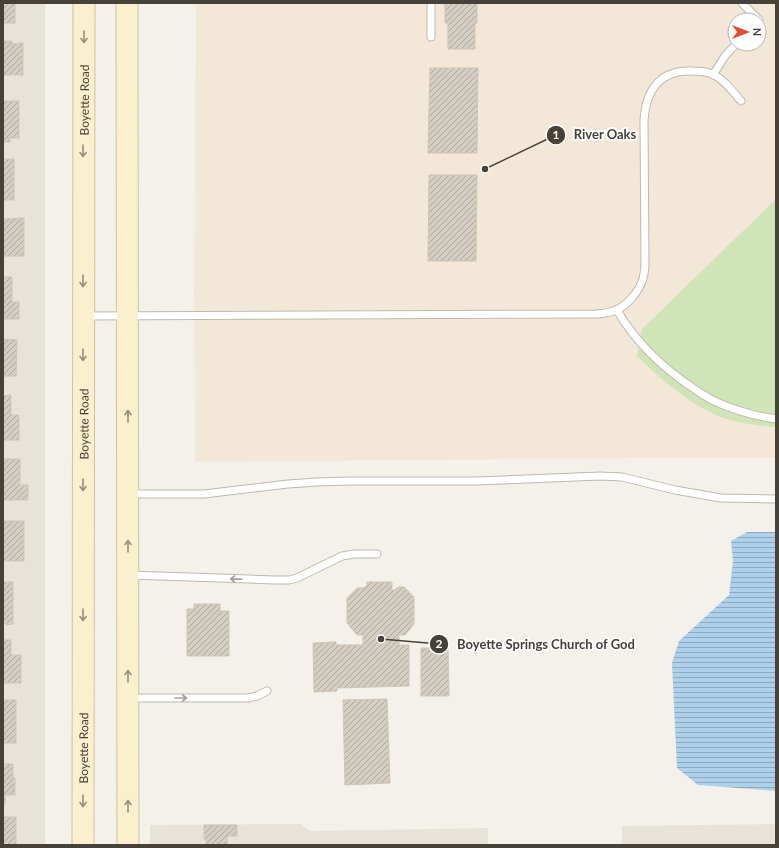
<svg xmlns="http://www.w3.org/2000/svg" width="779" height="848" viewBox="0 0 779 848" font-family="Lato,sans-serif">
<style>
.residential{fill:#e7e3d9}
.commercial{fill:#f3e8d8;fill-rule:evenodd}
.pitch{fill:#cfe4b7}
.water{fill:url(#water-rules)}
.building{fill:url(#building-hatch);stroke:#cfc5b5}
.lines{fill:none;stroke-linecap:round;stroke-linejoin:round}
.service-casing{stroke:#bfb9ae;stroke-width:9}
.secondary-casing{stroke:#cfc39e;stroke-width:23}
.service{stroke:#fff;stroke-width:7}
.secondary{stroke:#faf0ce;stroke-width:21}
.oneway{stroke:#98907c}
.oneway2{stroke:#a3a09c}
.labels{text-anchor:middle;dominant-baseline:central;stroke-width:4;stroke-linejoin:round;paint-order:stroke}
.street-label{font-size:12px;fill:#474239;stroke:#fff}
.leader{fill:none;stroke:#474239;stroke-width:1.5}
.callout-dot{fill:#474239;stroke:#fff;stroke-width:1.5}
.mark-label{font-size:12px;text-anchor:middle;font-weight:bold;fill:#fff}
.callout-label{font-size:13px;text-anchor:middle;font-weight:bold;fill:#474239;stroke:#fff;stroke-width:4;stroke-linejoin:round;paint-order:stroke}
</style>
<defs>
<pattern id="water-rules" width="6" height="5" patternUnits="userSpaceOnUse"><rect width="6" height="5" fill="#add0eb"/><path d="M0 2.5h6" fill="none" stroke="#8faabf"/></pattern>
<pattern id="building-hatch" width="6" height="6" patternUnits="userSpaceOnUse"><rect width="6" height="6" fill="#d4cdc1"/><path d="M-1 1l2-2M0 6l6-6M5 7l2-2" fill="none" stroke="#aea89e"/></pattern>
</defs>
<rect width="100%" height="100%" fill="#f4f1ea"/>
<g class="residential">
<rect x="3" y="3" width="42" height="842"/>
<polygon points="302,824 306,829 312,831 488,828 488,845 150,845 150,825"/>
<polygon points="776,824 776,845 622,845 622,826"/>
</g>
<path class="commercial" d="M196 3H776V458H636L195 462 194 294ZM735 20H759V44H735Z"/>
<path class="pitch" d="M776 199V427C762 426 747 424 733 421 695 410 665 383 637 356L642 329Z"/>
<polygon class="water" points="747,532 776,532 776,791 698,785 677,768 672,663 679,641 729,595 733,561 731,541"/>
<g class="building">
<rect x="3" y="3" width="12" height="20"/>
<polygon points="445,3 477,3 477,23 475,23 475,49 448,49 448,23 445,23"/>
<polygon points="3,41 11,41 14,44 23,43 23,75 3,75"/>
<polygon points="430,68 478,68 477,153 428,153"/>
<polygon points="3,101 19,101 19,138 10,138 10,142 3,142"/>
<rect x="3" y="159" width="11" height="41"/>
<polygon points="429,175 477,175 476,261 428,261"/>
<polygon points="24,218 24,256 3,256 3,219"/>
<polygon points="3,277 12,277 12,302 19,302 19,319 3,319"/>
<polygon points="3,339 17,340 16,376 3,376"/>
<polygon points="11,395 11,415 19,415 19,440 3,440 3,396"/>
<polygon points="3,459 20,459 20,485 28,485 28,500 3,500"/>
<rect x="3" y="521" width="21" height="40"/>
<polygon points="3,582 13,582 13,624 6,625 6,623 3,623"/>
<polygon points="367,582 392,582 392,591 399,587 404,587 414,597 414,624 405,635 399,635 399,645 409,645 409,686 337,688 337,691 314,692 313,643 336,642 336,645 363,645 363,635 357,635 347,623 347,598 357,588 364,588 367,585"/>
<polygon points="194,604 220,604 220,611 229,611 229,656 187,656 187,609 194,609"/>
<polygon points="3,640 11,640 11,655 21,655 21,683 3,683"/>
<polygon points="421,648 448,648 449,696 421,696"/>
<polygon points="387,699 390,783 345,785 343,700"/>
<rect x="3" y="700" width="13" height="43"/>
<polygon points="3,764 13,764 13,778 15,778 15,795 5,795 5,804 3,804"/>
<rect x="3" y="817" width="13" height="28"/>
<polygon points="204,825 237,825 237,836 227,836 227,845 206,845 206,839 204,839"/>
</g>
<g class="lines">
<defs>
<g id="service">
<polyline points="431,3 431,37"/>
<polyline points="742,3 759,20"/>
<polyline points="713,75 725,56 736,44"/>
<path d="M617 310C635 342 665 370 696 390 702 394 708 398 714 401 734 410 754 416 776 419"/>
<path d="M85 316 597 314C604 313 610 313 616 310 628 305 639 291 643 279 644 274 645 269 645 264L644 120C646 91 659 70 691 71 698 71 706 71 712 74 724 79 733 92 741 101"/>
<polyline points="129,494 204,494 288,484 317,482 352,481 477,481 600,476 622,477 675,490 721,498 776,499"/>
<polyline points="129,575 275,580 289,580 297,578 342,556 354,554 377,554"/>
<polyline points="130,698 248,698 257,696 267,691"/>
</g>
<g id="secondary">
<polyline points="127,3 128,845"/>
<path id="s1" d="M83 845 84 3"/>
</g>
</defs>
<use href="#service" class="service-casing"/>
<use href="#secondary" class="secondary-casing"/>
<use href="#service" class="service"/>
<use href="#secondary" class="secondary"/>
</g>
<defs><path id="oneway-shaft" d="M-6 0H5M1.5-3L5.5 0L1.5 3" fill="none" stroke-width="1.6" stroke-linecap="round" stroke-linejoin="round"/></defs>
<g class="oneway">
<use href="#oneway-shaft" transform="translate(84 37) rotate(90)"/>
<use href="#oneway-shaft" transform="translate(83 151) rotate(90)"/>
<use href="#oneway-shaft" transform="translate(83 281) rotate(90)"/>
<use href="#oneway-shaft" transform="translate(83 355) rotate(90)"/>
<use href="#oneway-shaft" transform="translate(128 416) rotate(-90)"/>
<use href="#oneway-shaft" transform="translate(83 485) rotate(90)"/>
<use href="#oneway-shaft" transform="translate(128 546) rotate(-90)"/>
<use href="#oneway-shaft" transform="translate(83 615) rotate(90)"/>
<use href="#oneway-shaft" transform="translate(128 676) rotate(-90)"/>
<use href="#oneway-shaft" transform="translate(83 801) rotate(90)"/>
<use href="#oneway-shaft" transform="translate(128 806) rotate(-90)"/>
</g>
<g class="oneway2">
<use href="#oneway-shaft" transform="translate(236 579) rotate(-178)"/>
<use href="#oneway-shaft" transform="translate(181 698)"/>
</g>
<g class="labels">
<g class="street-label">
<text stroke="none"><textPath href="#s1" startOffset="745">Boyette Road</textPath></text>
<text stroke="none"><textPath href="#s1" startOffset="421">Boyette Road</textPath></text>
<text stroke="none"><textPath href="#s1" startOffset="97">Boyette Road</textPath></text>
</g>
</g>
<path class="leader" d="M485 169L556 135M381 639L439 644"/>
<g class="callout-dot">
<circle cx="485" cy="169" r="4"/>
<circle cx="381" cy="639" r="4"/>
<circle cx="556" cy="135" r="10"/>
<circle cx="439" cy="644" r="10"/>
</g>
<g class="mark-label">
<text x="556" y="139">1</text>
<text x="439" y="648">2</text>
</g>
<g class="callout-label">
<text x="605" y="139">River Oaks</text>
<text x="546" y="649">Boyette Springs Church of God</text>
</g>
<rect width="779" height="848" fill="none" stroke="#474239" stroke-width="8"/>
<g transform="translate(747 32) rotate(90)"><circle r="19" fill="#ffffff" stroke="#b5b3b0"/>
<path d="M0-3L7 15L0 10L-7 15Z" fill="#e74d2e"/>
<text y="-6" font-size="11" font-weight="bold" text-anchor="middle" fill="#474239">N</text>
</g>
</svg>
